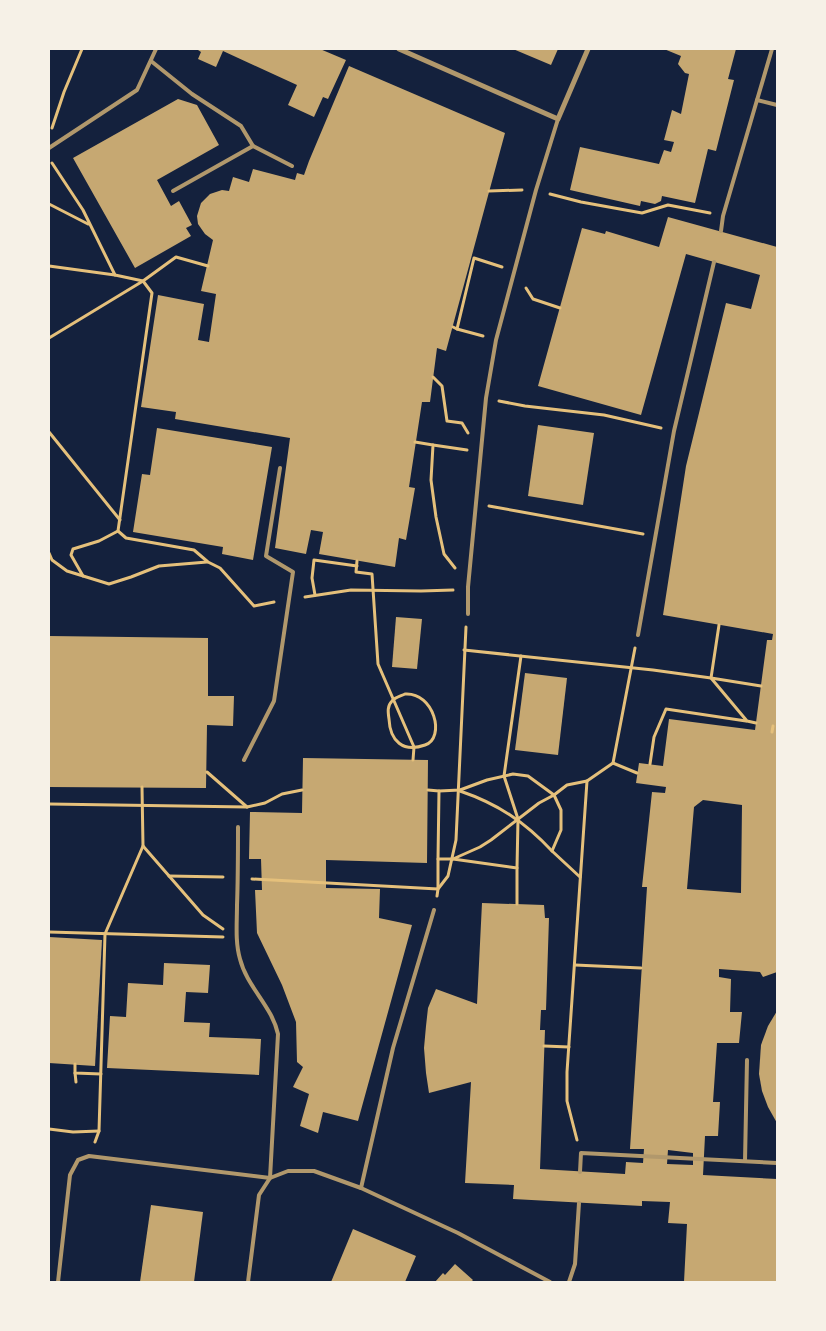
<svg xmlns="http://www.w3.org/2000/svg" width="826" height="1331" viewBox="0 0 826 1331" font-family="'IBM Plex Sans',sans-serif">
<style>
.building{fill:#c6a872;fill-rule:evenodd}
.lines{fill:none;stroke-linecap:round;stroke-linejoin:round}
.path{stroke:#e5c07b;stroke-width:3}
.service{stroke:#b1986c;stroke-width:4}
.minor{stroke:#b1986c;stroke-width:5}
</style>
<rect width="100%" height="100%" fill="#14213d"/>
<g class="building">
<polygon points="199,49 320,49 346,60 328,99 323,97 314,117 288,105 297,85 223,51 216,67 198,59 201,52 198,50"/>
<polygon points="513,49 558,49 551,65"/>
<polygon points="664,49 736,49 728,79 734,80 716,151 708,149 695,203 662,196 661,201 655,204 641,201 640,206 570,190 580,147 659,164 664,150 671,152 674,142 664,140 672,110 681,114 689,74 685,73 678,64 681,56"/>
<polygon points="349,66 505,133 446,351 437,348 430,402 422,402 409,487 415,488 406,540 399,538 395,567 319,554 323,532 311,530 306,554 275,548 290,438 175,419 176,412 141,407 158,295 204,304 198,340 209,342 216,294 201,291 213,240 205,234 198,224 197,216 201,203 210,194 222,190 229,191 233,177 249,182 253,169 295,180 297,173 304,175 309,161"/>
<polygon points="178,99 197,105 219,145 157,180 171,206 179,201 192,225 186,228 191,236 135,268 73,158"/>
<path d="M668 217 777 247V972L763 977 760 972 719 969V977L731 979 730 1012H742L739 1043H717L713 1102H720L718 1136H705L703 1175 777 1179V1282H684L687 1224 668 1223 670 1202 642 1201V1206L513 1199 514 1185 465 1183 471 1082 429 1093 426 1073 424 1048 426 1026 428 1008 436 989 477 1004 482 903 544 905 545 918H549L546 1010H541L540 1030H545L540 1169 625 1174 626 1162 643 1163 644 1149H630L647 887H642L652 792 665 793 666 787 636 783 639 763 663 766 669 719 755 730 767 640H772L773 634 663 615 686 466 726 303 751 309 760 275 686 254 641 415 538 386 582 228 605 234 606 231 659 247ZM703 800 742 805 741 893 687 889 694 807ZM668 1150 693 1153V1165L667 1164Z"/>
<polygon points="538,425 594,433 583,505 528,496"/>
<polygon points="157,428 272,447 253,560 222,554 223,547 133,532 142,474 150,475"/>
<polygon points="396,617 422,619 417,669 392,667"/>
<polygon points="49,636 208,638 208,696 234,696 233,726 207,725 206,788 49,787"/>
<polygon points="525,673 567,678 558,755 515,750"/>
<polygon points="303,758 428,760 427,863 326,860 326,888 380,889 379,918 412,925 358,1121 323,1112 318,1133 300,1126 309,1094 293,1087 303,1067 297,1062 296,1022 282,985 257,933 255,890 262,890 261,859 249,859 250,812 302,813"/>
<polygon points="49,937 102,940 95,1066 49,1063"/>
<polygon points="164,963 210,965 208,993 186,992 184,1022 210,1023 209,1037 261,1039 259,1075 107,1068 110,1016 126,1017 128,983 163,985"/>
<polygon points="777,1011 777,1123 768,1107 762,1091 759,1074 761,1045 768,1026"/>
<polygon points="151,1205 203,1212 194,1282 140,1282"/>
<polygon points="353,1229 416,1256 405,1282 331,1282"/>
<polygon points="455,1264 473,1280 471,1282 435,1282 443,1273 445,1275"/>
</g>
<g class="lines">
<g class="path">
<polyline points="52,128 64,92 82,49"/>
<polyline points="52,163 83,210 115,275 143,281 152,293 118,531 126,538 194,550 208,562 220,568 254,606 274,602"/>
<polyline points="489,191 522,190"/>
<polyline points="550,194 581,202 642,213 668,205 710,213"/>
<polyline points="49,204 88,224"/>
<polyline points="49,266 115,275"/>
<polyline points="526,288 533,299 560,308"/>
<polyline points="453,327 457,329 474,258 502,267"/>
<polyline points="457,329 483,336"/>
<polyline points="49,338 143,281 176,257 208,266"/>
<polyline points="433,377 442,386 447,421 462,423 468,433"/>
<polyline points="499,401 525,406 604,415 661,428"/>
<polyline points="49,432 120,520"/>
<polyline points="415,442 433,445 431,480 436,517 444,554 455,568"/>
<polyline points="433,445 467,450"/>
<polyline points="489,506 643,534"/>
<polyline points="49,553 52,560 67,571 109,584 131,577 159,566 207,562"/>
<polyline points="357,561 356,572 372,574 378,664 414,747 413,760"/>
<polyline points="83,576 71,555 73,549 99,541 118,531"/>
<polyline points="315,595 312,578 314,560 357,566"/>
<polyline points="305,597 351,590 421,591 453,590"/>
<polyline points="719,625 711,678 761,686"/>
<polyline points="464,650 653,670 711,678 747,721 756,723"/>
<path d="M405 694C434 692 446 738 425 745 403 753 390 741 389 719 388 712 387 706 392 701 395 697 401 696 405 694Z"/>
<polyline points="772,732 773,726"/>
<polyline points="613,763 637,773"/>
<polyline points="650,764 654,737 666,709 746,721"/>
<polyline points="207,772 247,807"/>
<polyline points="142,787 143,846 203,915 223,929"/>
<polyline points="428,790 439,791 438,859 453,859 517,868 517,904"/>
<polyline points="439,791 460,790 487,780 513,774 528,776 554,795 561,810 561,830 552,851 580,877"/>
<path d="M460 791C498 804 525 822 552 851"/>
<polyline points="49,804 247,807 265,803 282,794 302,790"/>
<polyline points="453,859 480,847 491,840 539,803 554,795 567,785 587,781 613,763 635,648"/>
<polyline points="517,868 518,819 504,776 521,656"/>
<polyline points="169,876 223,877"/>
<polyline points="252,879 438,889 438,859"/>
<polyline points="437,896 438,889 448,876 456,840 466,627"/>
<polyline points="49,932 223,937"/>
<polyline points="575,965 641,968"/>
<polyline points="544,1046 569,1047"/>
<polyline points="75,1064 75,1073 101,1074"/>
<polyline points="75,1073 76,1082"/>
<polyline points="49,1129 73,1132 99,1131"/>
<polyline points="577,1140 567,1101 567,1072 587,781"/>
<polyline points="95,1142 99,1131 105,934 143,846"/>
</g>
<g class="service">
<polyline points="151,61 192,94 241,126 253,146 292,166"/>
<polyline points="757,100 777,105"/>
<polyline points="49,148 137,90 156,49"/>
<polyline points="173,191 253,146"/>
<polyline points="721,231 723,216 772,49"/>
<polyline points="468,614 468,587 486,398 496,340 536,190 558,119"/>
<polyline points="638,635 674,431 714,262"/>
<polyline points="244,760 274,701 293,572 266,556 280,468"/>
<path d="M238 827C238 853 238 879 237 905 237 923 235 942 240 959 247 987 272 1006 278 1034L270 1178 259 1195 248 1282"/>
<polyline points="745,1161 747,1060"/>
<polyline points="580,1172 581,1153 777,1163"/>
<polyline points="361,1188 393,1048 434,910"/>
<polyline points="58,1282 70,1175 78,1160 89,1156 270,1178 288,1171 314,1171 361,1188 458,1233 550,1282"/>
<polyline points="569,1282 575,1264 579,1203"/>
</g>
<polyline class="minor" points="399,49 558,119 588,49"/>
</g>
<rect width="826" height="1331" fill="none" stroke="#f6f1e7" stroke-width="100"/>
</svg>
